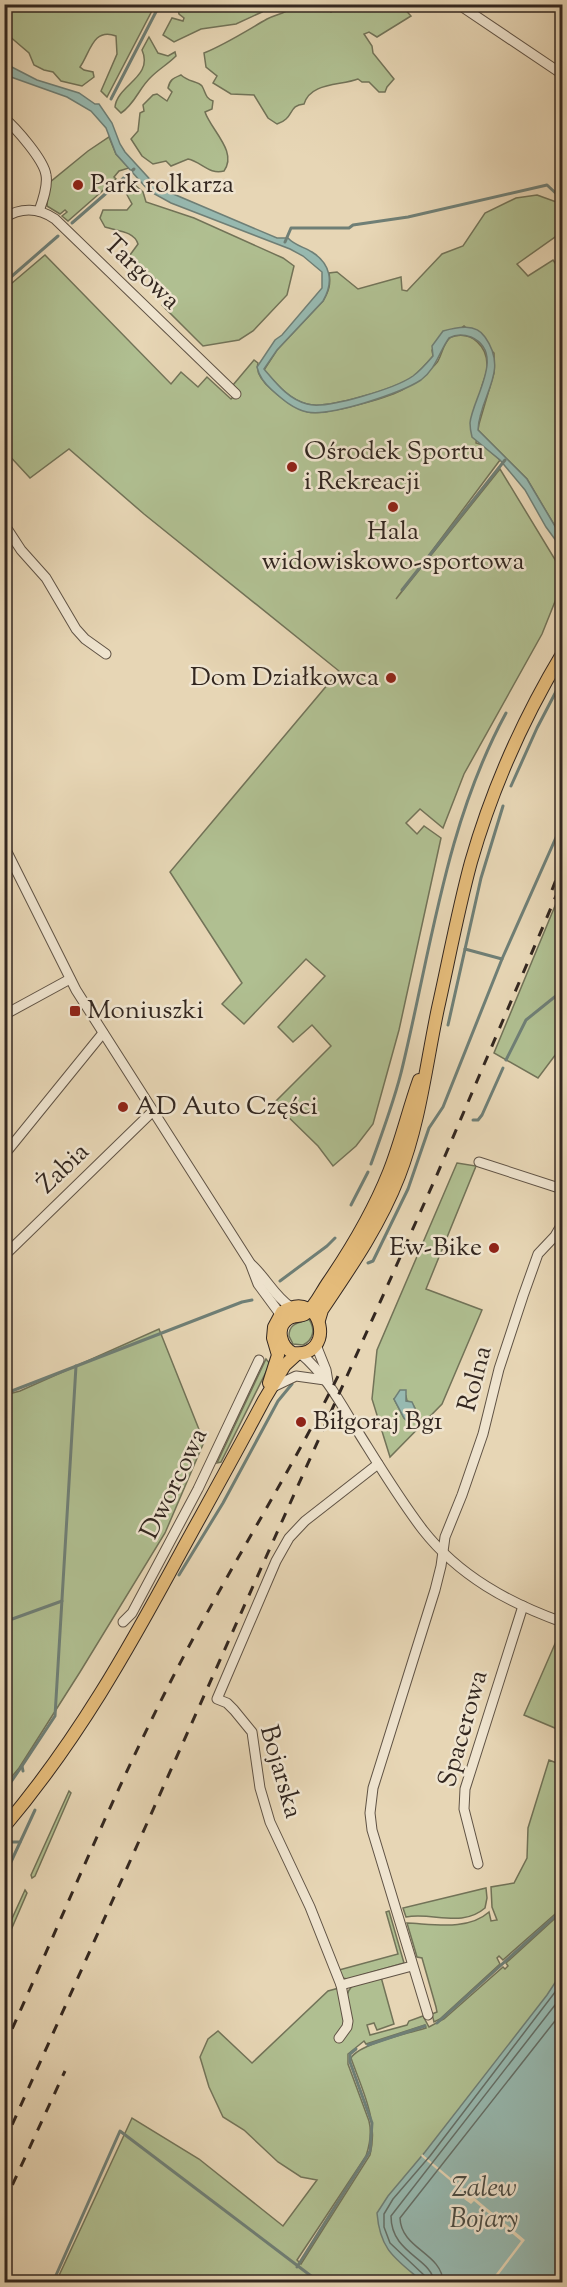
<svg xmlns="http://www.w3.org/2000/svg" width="567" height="2287" viewBox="0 0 567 2287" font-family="'Sorts Mill Goudy',serif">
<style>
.green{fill:#b0bf91;stroke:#727358;stroke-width:1.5;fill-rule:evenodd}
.water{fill:#97b9b0;stroke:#6f7f76;stroke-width:1.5}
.pier{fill:#e7d6b5}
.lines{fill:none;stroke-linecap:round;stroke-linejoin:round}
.shore{stroke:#657068;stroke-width:1.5}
.stream{stroke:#6f7f76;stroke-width:3}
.minor-casing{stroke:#605345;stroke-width:11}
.major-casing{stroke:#332720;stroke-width:14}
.minor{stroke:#efe4cf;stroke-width:9}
.major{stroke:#e4bb7a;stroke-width:12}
.rail{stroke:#332720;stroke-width:3;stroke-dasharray:10 10;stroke-linecap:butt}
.poi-dot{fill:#8f2418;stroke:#efe4cf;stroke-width:2}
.labels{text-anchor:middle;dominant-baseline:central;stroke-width:5;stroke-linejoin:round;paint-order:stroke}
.poi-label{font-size:26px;fill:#332720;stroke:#efe4cf;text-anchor:start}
.street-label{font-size:26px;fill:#332720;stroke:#efe4cf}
.water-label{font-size:27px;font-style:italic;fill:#4c4c44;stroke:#efe4cf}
</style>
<rect width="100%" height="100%" fill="#e7d6b5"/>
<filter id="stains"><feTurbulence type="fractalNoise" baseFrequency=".00333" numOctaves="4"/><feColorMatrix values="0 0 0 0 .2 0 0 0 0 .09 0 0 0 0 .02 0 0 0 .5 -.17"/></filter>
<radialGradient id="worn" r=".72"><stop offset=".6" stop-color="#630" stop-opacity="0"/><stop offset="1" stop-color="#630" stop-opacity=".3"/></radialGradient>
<g class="green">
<path d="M71 4 155 5 107 97 101 91 117 54 116 36C93 27 90 53 80 67L84 70 93 72 94 77 82 86 61 81 53 72 44 70 34 65 29 53 8 35 11 9 5 12V5H55L64 9Z"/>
<path d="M296 4 322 5 331 12 338 5H401L411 16 377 37 369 32 364 34 372 46 373 53 394 79 387 87 385 92H379L369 82H362L358 79C340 86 311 82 304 104 291 105 293 113 286 119 283 122 280 123 277 124L268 118 254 95 231 94 213 83 217 76 206 67 204 53C226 44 246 31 267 19 279 13 284 15 296 4Z"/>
<polygon points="177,5 177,4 270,5 262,12 236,24 201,29 174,42 163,35 172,18 183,21 184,18 179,14"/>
<path d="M149 37 158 53 168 56 175 52 176 56C168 64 159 69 151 77 139 88 135 104 121 113L115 107C117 85 154 77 142 50Z"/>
<path d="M181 75C188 82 198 81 202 86 206 93 205 98 213 101L212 109 205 112C211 130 238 152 224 171 209 175 202 162 188 159L171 166 166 161 153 164 142 156 131 139 138 131 140 113 144 111 143 105 153 95 157 94 167 101 172 92 168 88C170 79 174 78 181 75Z"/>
<polygon points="109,137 116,154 129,168 119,171 114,177 116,179 68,221 62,216 67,212 65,210 60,214 47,206 49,183 88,151"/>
<path d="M135 185 143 192 146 202 194 218 283 258 294 266 287 295 253 331 239 340 203 346 162 305 168 301 167 290C162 286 158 281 153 277 141 266 135 276 130 255L138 244C134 231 117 231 105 227L100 218 103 210H127L132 204 126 193Z"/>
<path d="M537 195 562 204V232L517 264 528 276 553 260 562 273V538L527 479 478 430 479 424 494 373V353L464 326 432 350 433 356C427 363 421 370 414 376 397 388 326 410 307 404 288 399 276 383 264 370L277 350 323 301C329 291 331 284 329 273L337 272 358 289 401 277 402 290 407 291 442 254 463 246 485 213 516 198Z"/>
<path d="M45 255 171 384 181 372 198 387 207 377 231 399 239 391 233 385 254 360 258 363C255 374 265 384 272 390 282 399 294 409 308 412 324 416 386 398 402 390 409 386 435 367 438 361 443 352 443 343 451 337 472 330 488 347 487 367 487 375 482 383 481 390 479 408 478 425 476 443L483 445 500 460 396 599 500 469 562 571V584L542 634 464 774 443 828 420 809 406 823 417 834 424 826 441 838 399 1030 373 1124 356 1146 333 1166 318 1146 274 1103 331 1046 312 1025 293 1042 278 1027 325 976 306 959 244 1024 222 1004 242 983 170 872 339 671 144 514 69 449 30 478 5 451V289Z"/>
<polygon points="562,889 562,1046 538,1078 494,1053"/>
<path d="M457 1163 476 1166 426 1289 482 1310 442 1404 390 1457 372 1399 377 1350ZM406 1396 407 1401 412 1403 415 1408 410 1423 404 1418 394 1399Z"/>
<path d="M309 1319C316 1330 313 1340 303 1345L293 1344 289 1336C289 1323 299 1323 309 1319Z"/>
<polygon points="159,1329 204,1442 165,1533 80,1672 19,1768 5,1785 5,1395 20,1391"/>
<polygon points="266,1359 270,1364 221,1462 217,1463"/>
<polygon points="561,1630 562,1631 562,1731 524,1715"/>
<path d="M549 1760 562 1765V1908L503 1960 499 1956 497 1958 500 1964 440 2019 434 2022 432 2014 437 2012 436 2007 422 1958 417 1957 407 1923C433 1924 468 1931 489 1912L491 1921 497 1920 492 1907 491 1887 514 1883 527 1858 528 1828Z"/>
<polygon points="69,1791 71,1793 35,1876 32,1878 31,1875"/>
<path d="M486 1888 487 1898 485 1908C462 1928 433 1912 406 1917L403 1908Z"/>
<polygon points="25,1890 27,1893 5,1944 5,1934"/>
<polygon points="389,1911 404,1963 348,1979 342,1978 339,1970 398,1954 386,1912"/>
<path d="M562 1912V2282H56L132 2118 199 2159 283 2226 317 2180 301 2177 278 2162 244 2130 223 2117 209 2087 200 2057 208 2039 218 2031 252 2063 328 1991 339 1988 346 2023 336 2038 339 2041C366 2019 332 1996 357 1983 364 1979 374 1979 381 1977L394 2024 377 2030 374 2023 367 2025 370 2035 407 2025 409 2021 423 2016 429 2027 444 2019 503 1967 505 1969 508 1966 506 1963ZM425 2025 426 2028C409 2033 359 2044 351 2058 362 2090 379 2121 370 2155L301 2264 297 2260 366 2156C370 2144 372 2133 369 2121L348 2064V2054L364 2041 366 2044Z"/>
</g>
<g class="water">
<path d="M4 63 37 80 79 93 95 104H99L112 123 120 144 125 152 157 187 277 238H288C294 245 304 247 312 252 331 264 334 282 323 301L277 350 264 369C276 383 288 399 307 404 326 410 396 388 413 376 421 370 427 363 433 356L432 346 443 331C457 327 476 323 485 337 510 372 479 396 478 430L527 479 562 538V549L546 527 525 490 500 460 472 437C471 433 470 427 470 423 472 399 507 353 471 337 463 334 456 334 449 338 439 352 436 369 421 380 401 393 330 417 307 412 293 409 282 399 272 390 265 384 259 376 257 367L275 340 282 335 322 288V272L303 256 290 249 171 203 149 191 116 154 106 128 91 111 67 97 11 77 5 73Z"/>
<path d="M400 1390H406V1401L412 1402C416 1410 419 1419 409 1423L404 1418 394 1399Z"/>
<path d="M562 1972V2282H423C396 2259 380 2251 377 2213L388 2196 425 2152 547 1995Z"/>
</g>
<polygon class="pier" points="422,2154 525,2240 493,2282 490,2282 521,2241 474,2201 471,2204 464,2199 467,2195 421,2156"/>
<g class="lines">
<g class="shore">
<polyline points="426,2282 425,2276 390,2243 384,2227 384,2214 393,2199 430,2156 562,1983"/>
<path d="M434 2282C432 2258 391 2254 391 2216L562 1996"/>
<path d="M443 2282C442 2253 401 2249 400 2218L562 2012"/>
</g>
<g class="stream">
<polyline points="111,99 160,4"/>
<polyline points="72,223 134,169"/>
<polyline points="285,242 291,228 349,228 353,225 408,217 547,185 562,199"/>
<polyline points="4,283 58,236"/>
<polyline points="402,590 505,460"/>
<polyline points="511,786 537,728 562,680"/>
<polyline points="465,949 502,959"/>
<polyline points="448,1025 481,878 503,806"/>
<polyline points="506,1060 526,1020 562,991"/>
<polyline points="473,1120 478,1120 482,1115 503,1068"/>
<path d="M371 1164C382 1134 393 1104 401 1073 431 951 445 825 506 713"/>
<polyline points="351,1205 368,1172"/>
<polyline points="368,1263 373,1261 408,1189 429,1128 443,1107 502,959 562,824"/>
<polyline points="280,1281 327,1246 335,1238"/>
<polyline points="4,1394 242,1302 252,1300"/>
<polyline points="179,1575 223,1503 278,1401 292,1384"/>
<polyline points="4,1622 62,1601"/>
<polyline points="23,1771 22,1766 55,1716 76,1366"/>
<polyline points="4,1792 22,1766"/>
<polyline points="4,1848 10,1842 20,1842"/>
<polyline points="4,1877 35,1810"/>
<polyline points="437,2023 562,1910"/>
<polyline points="368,2045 425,2026"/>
<polyline points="297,2267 370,2151 372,2123 350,2062 350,2054 356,2049"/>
<polyline points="53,2282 120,2131 319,2282"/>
</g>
<defs>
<g id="minor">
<polyline points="458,4 562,74"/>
<path d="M4 118C16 128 44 160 46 175 48 186 43 200 39 211"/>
<path d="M4 218C21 207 39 208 55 219L236 394"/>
<polyline points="4,524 21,550 46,578 76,629 85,639 106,654"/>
<polyline points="4,846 76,990 250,1263 258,1284 283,1318"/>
<polyline points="4,1015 70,979"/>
<polyline points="4,1155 103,1033"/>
<polyline points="479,1162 562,1189"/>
<polyline points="4,1256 152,1112"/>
<path d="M252 1265C266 1278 276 1298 291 1307"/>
<polyline points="316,1345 326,1370 328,1382"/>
<path d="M301 1354C327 1376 342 1406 360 1435 380 1467 400 1500 423 1530 459 1576 509 1603 562 1622"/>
<polyline points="273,1387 296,1376 325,1380"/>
<polyline points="123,1622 132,1613 198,1489 259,1360"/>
<polyline points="478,1864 464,1809 465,1789 523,1606"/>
<polyline points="341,1985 412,1966"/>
<polyline points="428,2015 372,1830 370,1813 373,1788 435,1590 441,1566 445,1537 462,1495 483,1434 499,1369 523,1296 538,1254 555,1236 562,1224"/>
<polyline points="339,2038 347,2027 348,2021 341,1985 310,1907 270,1822 260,1788 252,1732 234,1710 227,1703 217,1699 276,1561 289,1538 305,1521 378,1464"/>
</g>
<g id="major">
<path d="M319 1320 322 1310C351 1267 380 1225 399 1176 420 1122 426 1065 438 1008 449 959 458 910 471 862 492 789 523 719 562 654"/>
<path d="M269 1383 278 1355 273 1338 274 1327 282 1312C323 1286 337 1359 293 1353 281 1347 275 1328 288 1319 293 1315 300 1317 305 1314 314 1308 321 1293 327 1284 351 1249 373 1212 389 1172 401 1142 408 1111 419 1080"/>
<path d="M4 1827C77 1741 128 1650 181 1552 209 1501 237 1451 264 1400L285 1365 297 1354"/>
</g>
</defs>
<use href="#minor" class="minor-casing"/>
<use href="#major" class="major-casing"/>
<use href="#minor" class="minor"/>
<use href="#major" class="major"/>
<g class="rail">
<polyline points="552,890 562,864"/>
<path d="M4 2047C61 1921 113 1793 176 1671 229 1568 291 1472 342 1368"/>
<polyline points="4,2143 436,1177 562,882"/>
<polyline points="4,2203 65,2071"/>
</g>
</g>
<g class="poi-dot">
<circle cx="78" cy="185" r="6"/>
<circle cx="292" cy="467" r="6"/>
<circle cx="393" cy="507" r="6"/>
<circle cx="391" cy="678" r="6"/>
<rect x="69" y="1005" width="12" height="12" rx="3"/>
<circle cx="123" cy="1107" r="6"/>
<circle cx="494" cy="1248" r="6"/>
<circle cx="301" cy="1422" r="6"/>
</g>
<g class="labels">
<g class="poi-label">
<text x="90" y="185">Park rolkarza</text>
<text x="304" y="452">Ośrodek Sportu<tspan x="304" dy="30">i Rekreacji</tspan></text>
<text x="393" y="532" text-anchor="middle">Hala<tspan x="393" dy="30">widowiskowo-sportowa</tspan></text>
<text x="379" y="678" text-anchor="end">Dom Działkowca</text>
<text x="87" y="1011">Moniuszki</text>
<text x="135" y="1107">AD Auto Części</text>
<text x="482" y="1248" text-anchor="end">Ew-Bike</text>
<text x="313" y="1422">Biłgoraj Bg1</text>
</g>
<g class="street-label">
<text transform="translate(141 273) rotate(44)">Targowa</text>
<text transform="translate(64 1169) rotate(-44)">Żabia</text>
<text transform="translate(476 1379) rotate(-75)">Rolna</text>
<text transform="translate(175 1484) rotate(-64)">Dworcowa</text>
<text transform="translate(464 1729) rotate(-74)">Spacerowa</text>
<text transform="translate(280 1772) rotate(74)">Bojarska</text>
</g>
<g class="water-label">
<text x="484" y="2189">Zalew<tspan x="484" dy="31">Bojary</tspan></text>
</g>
</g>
<rect width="567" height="2287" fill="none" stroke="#e7d6b5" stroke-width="24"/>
<rect x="6" y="6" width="555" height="2275" fill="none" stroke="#332720" stroke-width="3"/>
<rect x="12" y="12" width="543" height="2263" fill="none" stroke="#332720" stroke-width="1.5"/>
<rect width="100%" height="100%" filter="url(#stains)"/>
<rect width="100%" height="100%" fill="url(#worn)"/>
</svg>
